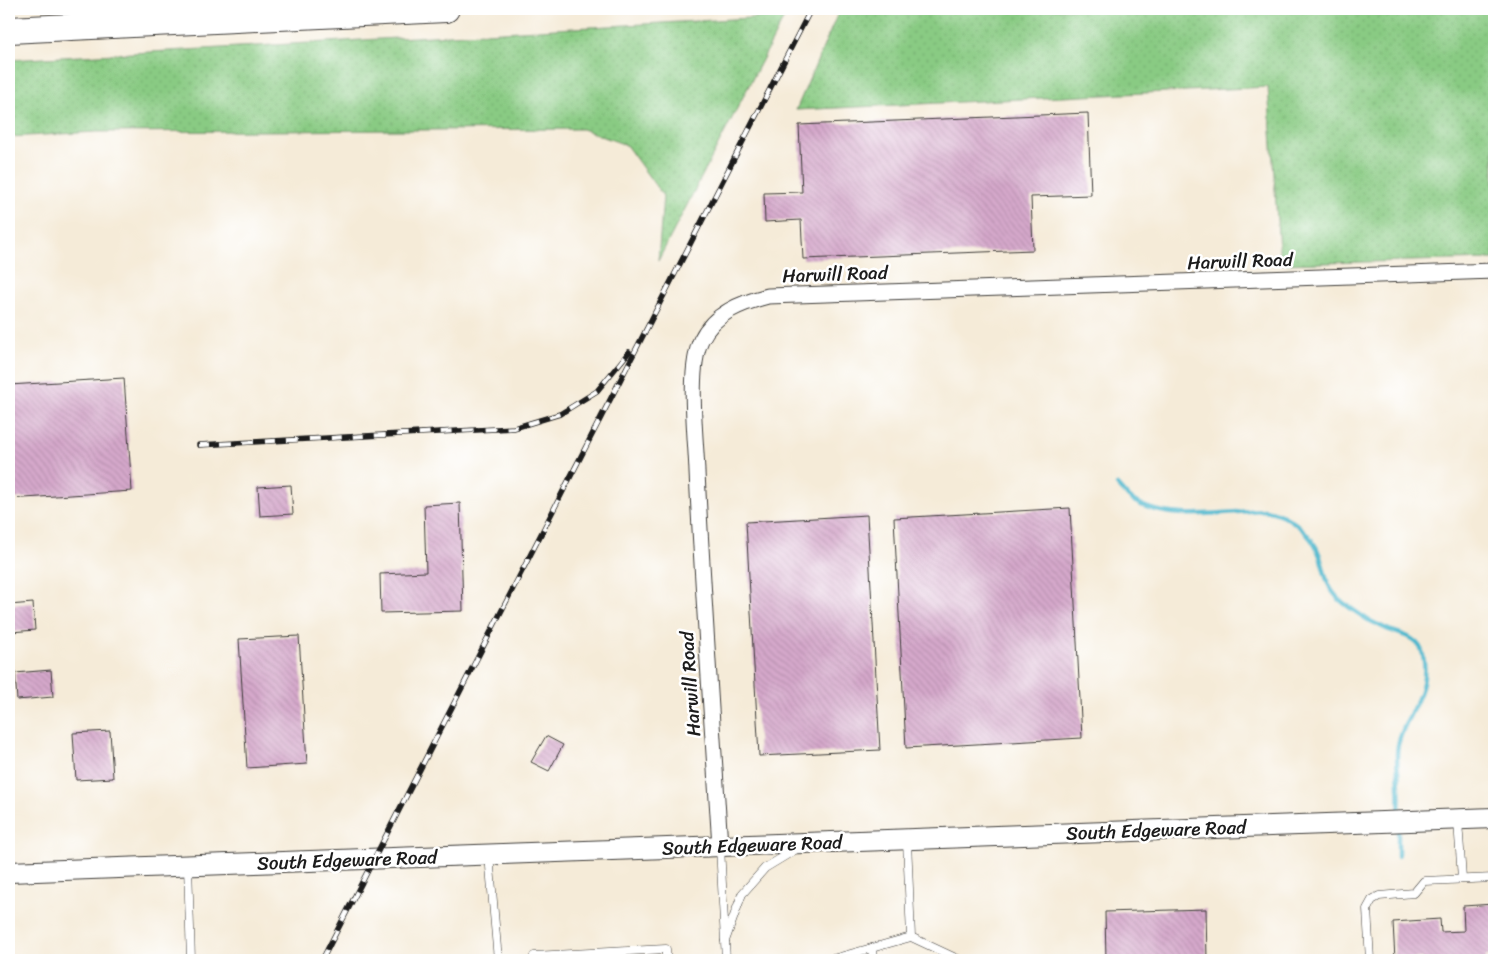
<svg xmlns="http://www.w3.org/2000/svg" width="1503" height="969" viewBox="0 0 1503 969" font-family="Sriracha,sans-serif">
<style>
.green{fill:url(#green-dots);stroke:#527450}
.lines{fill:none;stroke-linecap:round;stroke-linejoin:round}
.stream{stroke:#4fb8cd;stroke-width:4.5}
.building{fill:url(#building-back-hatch)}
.lane-casing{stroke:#3d3b38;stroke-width:9}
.street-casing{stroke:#3d3b38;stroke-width:17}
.secondary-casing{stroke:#3d3b38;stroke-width:22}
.highway-casing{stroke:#3d3b38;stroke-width:28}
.lane{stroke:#fff;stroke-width:8}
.street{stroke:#fff;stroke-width:15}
.secondary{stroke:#fff;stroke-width:20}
.highway{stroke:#fff;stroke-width:26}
.rail-casing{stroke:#1c1c1c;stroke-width:5.5}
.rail{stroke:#fff;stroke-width:4;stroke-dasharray:11;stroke-linecap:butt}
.labels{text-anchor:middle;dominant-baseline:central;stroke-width:5;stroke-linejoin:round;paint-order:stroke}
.street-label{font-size:19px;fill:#1c1c1c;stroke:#fff}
</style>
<defs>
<pattern id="green-dots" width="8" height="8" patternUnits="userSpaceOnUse" patternTransform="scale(1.25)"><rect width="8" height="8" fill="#89cb83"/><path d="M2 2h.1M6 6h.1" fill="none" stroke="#76ae71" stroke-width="1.8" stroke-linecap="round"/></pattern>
<pattern id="building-back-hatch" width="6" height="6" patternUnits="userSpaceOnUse" patternTransform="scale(1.25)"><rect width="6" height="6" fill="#d5a8cb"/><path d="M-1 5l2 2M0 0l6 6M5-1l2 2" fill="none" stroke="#b690ae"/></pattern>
</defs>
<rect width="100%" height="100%" fill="#fff"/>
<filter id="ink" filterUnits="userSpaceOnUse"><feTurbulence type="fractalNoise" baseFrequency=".02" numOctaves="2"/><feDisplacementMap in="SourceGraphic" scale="10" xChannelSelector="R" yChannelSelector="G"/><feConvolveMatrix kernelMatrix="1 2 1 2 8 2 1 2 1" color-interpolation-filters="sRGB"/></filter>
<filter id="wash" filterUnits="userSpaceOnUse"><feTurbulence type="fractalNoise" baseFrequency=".0096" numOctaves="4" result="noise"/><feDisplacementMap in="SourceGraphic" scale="20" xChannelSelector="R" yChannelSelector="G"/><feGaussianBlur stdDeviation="1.12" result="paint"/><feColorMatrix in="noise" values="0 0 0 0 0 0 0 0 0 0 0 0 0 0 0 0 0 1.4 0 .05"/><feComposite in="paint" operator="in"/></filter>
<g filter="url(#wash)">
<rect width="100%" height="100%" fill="#f5ebd8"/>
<g class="green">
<polygon points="924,9 1494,9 1494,259 1280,264 1268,87 796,110 838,13"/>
<polygon points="785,16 658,261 663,196 626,145 582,129 96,132 9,137 9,60"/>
</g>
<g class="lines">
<g class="stream">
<path d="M1117 485C1121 490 1126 495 1131 499 1164 523 1225 512 1264 510 1288 513 1312 533 1320 556 1326 574 1325 586 1340 600 1348 607 1359 614 1368 620 1375 623 1382 627 1389 630 1403 635 1420 638 1423 655 1431 694 1405 713 1398 745 1395 758 1399 773 1399 787 1400 797 1399 807 1399 817"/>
<polyline points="1398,856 1398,827"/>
</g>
</g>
<g id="blocks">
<g class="building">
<polygon points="1088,113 1091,195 1031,197 1033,250 803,259 801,220 765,222 764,193 802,192 799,125"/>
<polygon points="124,378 132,491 9,499 9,385"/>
<polygon points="291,485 293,514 260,516 258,487"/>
<polygon points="460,503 463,611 381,613 380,574 426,572 424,505"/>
<polygon points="1070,508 1082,738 906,748 894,518"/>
<polygon points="867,515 880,750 759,756 746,522"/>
<polygon points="33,603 35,630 11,632 9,605"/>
<polygon points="299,636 307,764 247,768 239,639"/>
<polygon points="51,670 53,697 17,700 15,673"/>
<polygon points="110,731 113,778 76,780 73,733"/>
<polygon points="546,736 563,745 549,771 531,762"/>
<polygon points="1494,904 1494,955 1485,956 1486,960 1422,960 1422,958 1395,960 1393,922 1440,919 1441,932 1464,931 1463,906"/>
<polygon points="1206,909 1207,960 1106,960 1105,912"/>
</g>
</g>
</g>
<g filter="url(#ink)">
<use href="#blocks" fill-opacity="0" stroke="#3d3b38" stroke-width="1"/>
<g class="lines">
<defs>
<g id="lane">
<polyline points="1458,821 1462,879"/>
<polyline points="907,841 911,937"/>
<polyline points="720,847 726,960"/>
<polyline points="489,855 498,960"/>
<polyline points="188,866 191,960"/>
<polyline points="725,941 742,894 765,868 798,848"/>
<polyline points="872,948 873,960"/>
<polyline points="535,960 534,956 666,949 666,960"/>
<polyline points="829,960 911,937 960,960"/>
<polyline points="1370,960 1367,909 1372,900 1379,896 1414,893 1424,881 1494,878"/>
</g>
<path id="street" d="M720 846C712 721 703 596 697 472 696 438 687 370 701 340 714 313 741 303 768 296L1494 271"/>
<polyline id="secondary" points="9,872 1494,818"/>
<polyline id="highway" points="9,30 446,9"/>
</defs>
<use href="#lane" class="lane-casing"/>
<use href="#street" class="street-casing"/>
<use href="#secondary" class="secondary-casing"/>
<use href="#highway" class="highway-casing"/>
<use href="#lane" class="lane"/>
<use href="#street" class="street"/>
<use href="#secondary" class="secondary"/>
<use href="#highway" class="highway"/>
<defs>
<g id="rail">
<polyline points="199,445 514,428 560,414 597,391 629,352"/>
<polyline points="322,960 811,9"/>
</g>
</defs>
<use href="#rail" class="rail-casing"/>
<use href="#rail" class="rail"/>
</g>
</g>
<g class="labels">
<g class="street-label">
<text transform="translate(1240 261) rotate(-2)">Harwill Road</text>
<text transform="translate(835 274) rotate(-2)">Harwill Road</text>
<text transform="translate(690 684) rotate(-94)">Harwill Road</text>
<text transform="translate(1156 830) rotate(-2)">South Edgeware Road</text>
<text transform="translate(752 845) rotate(-2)">South Edgeware Road</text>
<text transform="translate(347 860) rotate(-2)">South Edgeware Road</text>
</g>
</g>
<rect width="1503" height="969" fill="none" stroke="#fff" stroke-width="30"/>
</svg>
